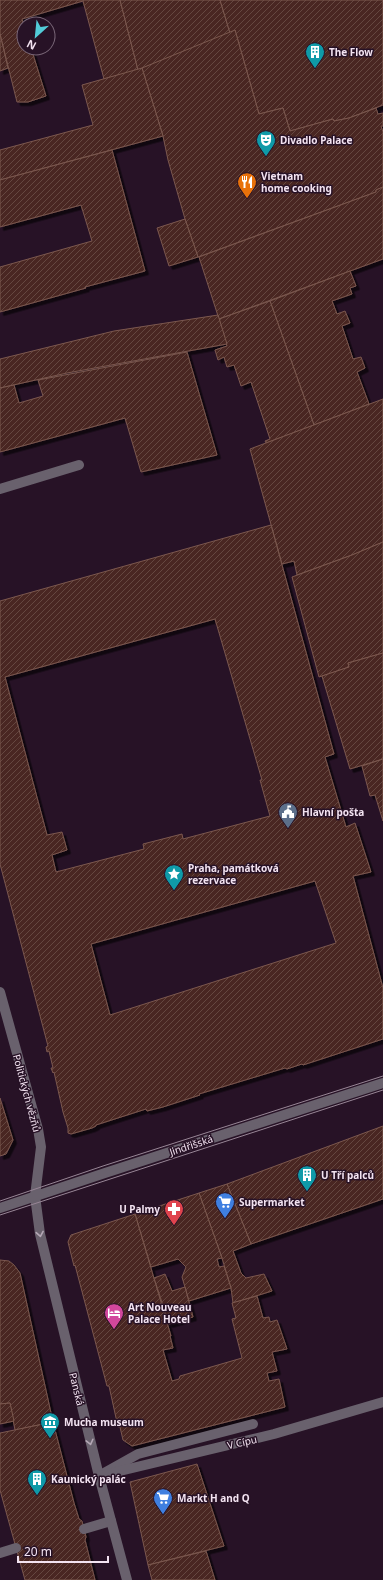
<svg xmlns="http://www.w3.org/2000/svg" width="383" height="1580" viewBox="0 0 383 1580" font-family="'Noto Sans',sans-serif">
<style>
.building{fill:url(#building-hatch);stroke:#7b574f;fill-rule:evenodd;filter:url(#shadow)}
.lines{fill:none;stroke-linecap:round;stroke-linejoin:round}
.lane{stroke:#69616d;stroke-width:10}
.street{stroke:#69616d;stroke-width:10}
.tram{stroke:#988696;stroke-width:1}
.oneway{stroke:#b5a8b6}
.labels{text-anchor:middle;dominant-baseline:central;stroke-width:3;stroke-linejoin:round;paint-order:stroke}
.poi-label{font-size:10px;font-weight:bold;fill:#f3e3f1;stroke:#271226;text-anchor:start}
.street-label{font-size:10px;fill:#f3e3f1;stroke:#271226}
</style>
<defs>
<pattern id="building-hatch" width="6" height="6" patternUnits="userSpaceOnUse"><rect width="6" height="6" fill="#4a2820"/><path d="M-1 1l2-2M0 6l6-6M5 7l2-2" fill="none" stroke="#654741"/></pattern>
<filter id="shadow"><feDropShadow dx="3.5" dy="3.5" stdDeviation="0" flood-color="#0009"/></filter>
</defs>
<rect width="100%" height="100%" fill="#271226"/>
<g class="building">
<polygon points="0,0 120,0 138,70 104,79 83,1 22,19 24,26 24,48 31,48 46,96 28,102 17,102 0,34"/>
<polygon points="120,0 220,0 230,33 138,70"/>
<polygon points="220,0 383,0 383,105 349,118 334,121 333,119 290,131 283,108 259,114 235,30 230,33"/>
<polygon points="235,30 259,114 283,108 290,131 333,119 334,121 349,118 376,108 378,114 383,113 383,126 381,126 383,132 383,187 376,190 376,192 198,257 185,219 168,160 163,136 142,68"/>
<polygon points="0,34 8,68 0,71"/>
<polygon points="142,68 163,136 0,180 0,150 93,125 82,85"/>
<polygon points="112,150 145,271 85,287 86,288 0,312 0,267 92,241 81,205 0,227 0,180"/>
<polygon points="383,187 383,259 219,319 199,257 376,192 376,190"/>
<polygon points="185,219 198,257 169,266 157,228"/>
<polygon points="350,271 356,286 350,288 352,294 332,301 337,314 345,311 350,323 342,326 353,359 361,357 365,368 357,372 369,404 314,425 270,301"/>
<polygon points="270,301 314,425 266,443 265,441 270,439 251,382 241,386 234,365 227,367 224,357 218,360 215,350 227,346 219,319"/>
<polygon points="218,315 227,344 67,373 0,388 0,359 114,331"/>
<polygon points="187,352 217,455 141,472 125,418 0,452 0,388 14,385 19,403 43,396 38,380"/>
<polygon points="383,399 383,542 352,555 297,575 294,561 282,564 250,449"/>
<path d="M271 525 334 754 325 757 346 827 355 823 371 872 353 876 383 988V1039L303 1065 302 1064 287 1069 285 1068 199 1094 200 1095 163 1107 147 1111 146 1109 96 1125V1126L92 1128 71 1134 68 1133V1128L63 1112 54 1072 53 1073 51 1068H53L49 1051 47 1052 46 1047 48 1046 0 864V601ZM215 619 262 780H260L270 816 183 839 182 834 143 844 144 849 56 872 52 855 67 850 62 832 47 835 5 677ZM315 881 336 943 110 1015 91 944Z"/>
<polygon points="383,542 383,653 348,663 349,667 319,677 292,577 352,555"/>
<polygon points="383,653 383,759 350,769 322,676 349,667 348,663"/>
<polygon points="383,759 383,821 375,795 370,796 362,766"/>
<polygon points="0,1098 13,1140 6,1154 0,1156"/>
<polygon points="383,1126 383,1199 251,1244 227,1184"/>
<polygon points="227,1184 251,1244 233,1251 241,1273 246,1278 264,1274 272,1291 233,1303 231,1288 222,1258 199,1193"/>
<polygon points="199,1193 222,1258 217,1259 219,1267 224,1266 231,1288 189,1301 182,1277 186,1267 178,1259 151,1267 135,1214"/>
<polygon points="135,1214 171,1336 170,1336 173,1348 163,1350 172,1381 179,1379 180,1376 242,1358 232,1319 236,1318 232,1303 257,1296 263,1318 269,1317 270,1322 277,1320 287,1349 272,1352 277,1371 267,1373 269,1381 279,1379 285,1407 132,1446 123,1440 120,1427 118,1427 109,1386 107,1386 75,1265 74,1266 68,1242 71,1235"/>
<polygon points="0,1260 9,1261 14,1265 20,1273 53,1422 15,1430 10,1403 0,1404"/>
<polygon points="165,1274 172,1291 185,1287 193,1317 169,1324 154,1278"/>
<polygon points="10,1403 14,1421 0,1424 0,1404"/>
<polygon points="53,1422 74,1503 79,1519 82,1521 86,1537 85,1540 95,1580 25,1580 0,1490 0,1433"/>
<polygon points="197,1464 224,1546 148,1565 130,1482"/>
<polygon points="206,1551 215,1580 152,1580 148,1565"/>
</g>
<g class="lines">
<g class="lane">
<polyline points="0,489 79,465"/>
<polyline points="104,1473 138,1454 253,1424"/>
<polyline points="84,1529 111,1521"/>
<polyline points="0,1553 16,1548"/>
</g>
<g class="street">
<polyline points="0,992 38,1129 41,1147 35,1196 40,1234 99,1476 127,1580"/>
<polyline points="0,1208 105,1173 383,1083"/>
<polyline points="99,1476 274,1434 383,1402"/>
</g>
<g class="tram">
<polyline points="0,1201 103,1166 383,1076"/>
<polyline points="0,1215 383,1090"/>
</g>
</g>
<defs><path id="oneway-chevron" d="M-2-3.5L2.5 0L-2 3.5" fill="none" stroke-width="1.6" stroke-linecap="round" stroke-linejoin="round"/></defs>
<g class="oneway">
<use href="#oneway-chevron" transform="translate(40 1234) rotate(80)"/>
<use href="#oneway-chevron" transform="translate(90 1442) rotate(76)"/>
</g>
<defs>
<symbol id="building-pin" viewBox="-11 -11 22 30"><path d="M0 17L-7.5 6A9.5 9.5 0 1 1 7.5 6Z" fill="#0f9aa8" stroke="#271226"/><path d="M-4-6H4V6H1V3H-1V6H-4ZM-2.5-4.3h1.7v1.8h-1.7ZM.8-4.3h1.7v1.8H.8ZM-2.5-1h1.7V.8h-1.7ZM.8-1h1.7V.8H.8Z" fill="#fff"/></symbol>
<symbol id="theatre-pin" viewBox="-11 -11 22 30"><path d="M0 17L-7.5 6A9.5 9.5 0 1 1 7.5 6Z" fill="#0f9aa8" stroke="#271226"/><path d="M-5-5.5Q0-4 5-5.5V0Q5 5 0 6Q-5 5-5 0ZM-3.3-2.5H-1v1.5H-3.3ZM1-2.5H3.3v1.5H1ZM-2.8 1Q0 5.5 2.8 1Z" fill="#fff"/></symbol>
<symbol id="restaurant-pin" viewBox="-11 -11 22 30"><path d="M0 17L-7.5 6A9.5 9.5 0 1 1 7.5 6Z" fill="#e8710a" stroke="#271226"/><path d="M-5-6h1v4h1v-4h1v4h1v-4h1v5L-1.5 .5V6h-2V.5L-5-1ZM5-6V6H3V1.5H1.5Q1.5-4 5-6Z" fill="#fff"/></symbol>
<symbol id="civic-pin" viewBox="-11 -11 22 30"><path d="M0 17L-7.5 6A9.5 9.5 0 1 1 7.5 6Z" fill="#5c6f8a" stroke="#271226"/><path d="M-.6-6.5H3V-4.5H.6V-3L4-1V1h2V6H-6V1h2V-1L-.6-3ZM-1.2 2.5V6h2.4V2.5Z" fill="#fff"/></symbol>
<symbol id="sight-pin" viewBox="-11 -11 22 30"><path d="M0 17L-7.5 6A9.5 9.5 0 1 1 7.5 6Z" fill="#0f9aa8" stroke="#271226"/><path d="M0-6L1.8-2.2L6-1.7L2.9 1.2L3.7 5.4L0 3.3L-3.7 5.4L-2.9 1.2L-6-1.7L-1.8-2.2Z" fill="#fff"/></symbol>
<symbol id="supermarket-pin" viewBox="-11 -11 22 30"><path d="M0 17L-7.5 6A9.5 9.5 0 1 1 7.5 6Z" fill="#3f7fe0" stroke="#271226"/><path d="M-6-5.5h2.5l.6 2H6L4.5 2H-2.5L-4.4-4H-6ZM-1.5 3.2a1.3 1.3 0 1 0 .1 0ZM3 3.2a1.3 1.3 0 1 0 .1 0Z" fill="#fff"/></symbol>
<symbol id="pharmacy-pin" viewBox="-11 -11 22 30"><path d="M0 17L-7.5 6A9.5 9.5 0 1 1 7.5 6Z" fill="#e0444e" stroke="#271226"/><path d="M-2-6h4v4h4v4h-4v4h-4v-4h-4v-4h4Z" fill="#fff"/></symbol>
<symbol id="hotel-pin" viewBox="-11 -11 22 30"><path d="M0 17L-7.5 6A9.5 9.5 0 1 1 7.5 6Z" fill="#d1479c" stroke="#271226"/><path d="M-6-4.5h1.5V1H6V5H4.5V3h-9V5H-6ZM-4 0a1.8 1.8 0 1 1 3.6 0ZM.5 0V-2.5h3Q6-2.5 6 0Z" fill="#fff"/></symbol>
<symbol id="museum-pin" viewBox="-11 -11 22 30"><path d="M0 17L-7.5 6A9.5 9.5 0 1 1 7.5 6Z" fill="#0f9aa8" stroke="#271226"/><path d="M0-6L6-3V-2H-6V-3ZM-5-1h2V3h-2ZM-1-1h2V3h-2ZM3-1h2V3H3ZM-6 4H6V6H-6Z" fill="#fff"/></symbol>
</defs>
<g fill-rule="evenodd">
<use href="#building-pin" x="304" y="41" width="22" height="30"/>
<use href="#theatre-pin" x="255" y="129" width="22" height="30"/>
<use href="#restaurant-pin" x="236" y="171" width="22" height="30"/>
<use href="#civic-pin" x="277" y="801" width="22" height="30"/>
<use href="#sight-pin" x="163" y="863" width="22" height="30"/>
<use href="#building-pin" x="296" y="1164" width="22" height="30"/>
<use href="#supermarket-pin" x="214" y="1191" width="22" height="30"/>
<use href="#pharmacy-pin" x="163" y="1198" width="22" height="30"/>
<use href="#hotel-pin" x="103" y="1302" width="22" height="30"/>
<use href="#museum-pin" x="39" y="1411" width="22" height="30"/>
<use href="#building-pin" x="26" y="1468" width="22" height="30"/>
<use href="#supermarket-pin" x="152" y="1487" width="22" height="30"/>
</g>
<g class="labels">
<g class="poi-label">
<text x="329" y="52">The Flow</text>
<text x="280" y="140">Divadlo Palace</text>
<text x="261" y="176">Vietnam<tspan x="261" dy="12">home cooking</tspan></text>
<text x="302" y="812">Hlavní pošta</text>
<text x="188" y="868">Praha, památková<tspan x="188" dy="12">rezervace</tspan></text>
<text x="321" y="1175">U Tří palců</text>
<text x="239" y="1202">Supermarket</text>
<text x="160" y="1209" text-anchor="end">U Palmy</text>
<text x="128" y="1307">Art Nouveau<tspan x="128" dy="12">Palace Hotel</tspan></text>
<text x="64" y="1422">Mucha museum</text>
<text x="51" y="1479">Kaunický palác</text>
<text x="177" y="1498">Markt H and Q</text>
</g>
<g class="street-label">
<text transform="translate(27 1093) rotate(75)">Politických vězňů</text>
<text transform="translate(191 1145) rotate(-18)">Jindřišská</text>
<text transform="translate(77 1389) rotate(76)">Panská</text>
<text transform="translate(242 1442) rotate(-13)">V Cípu</text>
</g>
</g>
<g transform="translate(36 36) rotate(207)"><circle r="19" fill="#271226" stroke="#796677"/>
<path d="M0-3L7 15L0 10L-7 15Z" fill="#52cbd8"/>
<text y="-6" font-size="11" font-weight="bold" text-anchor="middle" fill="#f3e3f1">N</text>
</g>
<path d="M18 1556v6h90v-6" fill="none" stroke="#f3e3f1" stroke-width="2"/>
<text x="24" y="1556" font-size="12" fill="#f3e3f1" stroke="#271226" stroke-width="3" paint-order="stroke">20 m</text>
</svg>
